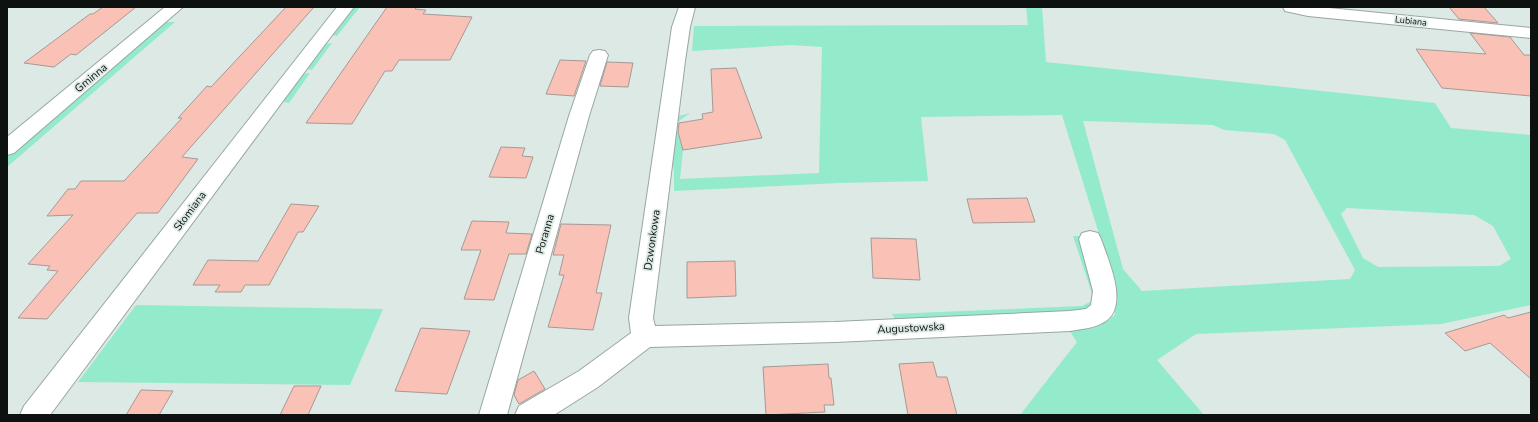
<svg xmlns="http://www.w3.org/2000/svg" width="1538" height="422" viewBox="0 0 1538 422" font-family="'Nunito Sans',sans-serif">
<style>
.green{fill:#93ebcc;fill-rule:evenodd}
.building{fill:#fac2b6;stroke:#a69996}
.lines{fill:none;stroke-linecap:round;stroke-linejoin:round}
.minor-casing{stroke:#99a6a1;stroke-width:2}
.minor{fill:#fff;fill-rule:evenodd}
.labels{text-anchor:middle;dominant-baseline:central;stroke-width:3.5;stroke-linejoin:round;paint-order:stroke}
.far-street-label{font-size:9px;fill:#0d110f;stroke:#dce9e4}
.street-label{font-size:11px;fill:#0d110f;stroke:#dce9e4}
</style>
<rect width="100%" height="100%" fill="#dce9e4"/>
<g class="green">
<polygon points="354,7 360,7 337,36 332,35"/>
<path d="M1026 7H1042L1046 62 1435 103 1451 128 1531 135V305L1441 324 1196 334 1157 360 1204 415H1020L1077 342 1069 330C1089 329 1101 329 1115 314L1110 269 1062 115 921 117 928 181 839 183 674 191V172L670 145 675 117 690 113 675 124 683 150 680 179 819 173 822 47 791 45 692 51 694 26 1028 25ZM1083 121 1213 125 1224 130 1274 134 1285 140 1355 270 1350 279 1142 291 1123 269ZM1347 208 1474 215 1493 226 1511 259 1499 266 1378 267 1363 258 1341 214Z"/>
<polygon points="166,22 175,22 7,167 7,157"/>
<polygon points="332,43 312,70 305,69 323,44"/>
<polygon points="310,73 289,103 284,102 283,98 302,74"/>
<polygon points="1073,236 1081,236 1099,301 1095,306 1070,313 897,322 892,314 1082,306 1094,300"/>
<polygon points="136,305 383,309 350,385 78,382"/>
</g>
<g class="building">
<polygon points="103,7 136,7 76,55 71,54 54,67 24,63 90,14 93,14"/>
<polygon points="286,7 314,7 182,157 198,159 158,213 137,213 47,319 18,318 58,271 47,270 50,266 28,264 73,215 47,216 68,189 75,189 81,181 124,181 182,118 178,118 207,86 211,87"/>
<polygon points="387,7 417,7 415,9 426,10 423,14 472,17 450,60 399,60 392,71 385,71 352,124 306,123"/>
<polygon points="1449,7 1484,7 1498,23 1459,19"/>
<polygon points="1470,33 1510,37 1524,55 1531,55 1531,96 1442,88 1416,49 1486,54"/>
<polygon points="560,60 586,61 574,96 546,94"/>
<polygon points="607,62 633,63 628,87 600,86"/>
<polygon points="736,68 762,138 683,150 678,132 679,123 703,119 702,114 713,112 711,69"/>
<polygon points="501,147 525,148 522,156 533,157 526,178 489,177"/>
<polygon points="1027,198 1035,222 973,223 967,199"/>
<polygon points="291,204 319,206 303,232 298,232 269,285 245,285 241,292 215,292 220,285 193,285 208,260 258,261"/>
<polygon points="472,221 509,222 506,233 532,234 526,254 509,254 494,300 464,299 481,250 461,250"/>
<polygon points="561,224 611,225 596,293 602,293 593,330 548,327 564,275 559,275 564,255 553,255"/>
<polygon points="871,238 916,239 920,280 873,278"/>
<polygon points="735,261 736,296 687,298 687,262"/>
<polygon points="1531,312 1531,379 1490,343 1465,351 1445,333 1504,315 1508,318"/>
<polygon points="421,328 470,331 447,394 395,391"/>
<polygon points="933,362 937,377 947,377 957,415 908,415 899,364"/>
<polygon points="828,364 829,378 831,378 834,405 824,405 825,412 766,415 763,367"/>
<polygon points="534,371 545,389 519,404 514,395 518,380"/>
<polygon points="294,386 321,386 308,415 280,415"/>
<polygon points="141,390 173,391 159,415 126,415"/>
</g>
<g class="lines">
<defs>
<g id="minor">
<polygon points="165,7 183,7 14,153 7,155 7,137"/>
<polygon points="337,7 354,7 326,43 50,415 20,415 24,406"/>
<path d="M679 7H695L690 27 685 61 653 318 655 326 835 322 1070 311 1086 309 1091 305 1093 291 1079 239 1082 233 1090 231 1098 233 1101 239C1108 260 1129 304 1106 321 1096 328 1082 329 1070 331L835 342 650 347 598 387 554 415H515L519 406 579 371 631 333 629 318 672 27Z"/>
<polygon points="1283,7 1319,7 1531,28 1531,38 1308,16 1285,11"/>
<polygon points="599,50 605,51 608,55 589,116 507,415 479,415 569,116 590,55 593,51"/>
</g>
</defs>
<use href="#minor" class="minor-casing"/>
<use href="#minor" class="minor"/>
</g>
<g class="labels">
<g class="far-street-label">
<text transform="translate(1411 21) rotate(6)">Lubiana</text>
</g>
<g class="street-label">
<text transform="translate(91 78) rotate(-40)">Gminna</text>
<text transform="translate(190 211) rotate(-53)">Słomiana</text>
<text transform="translate(545 234) rotate(-74)">Poranna</text>
<text transform="translate(652 240) rotate(-82)">Dzwonkowa</text>
<text transform="translate(911 328) rotate(-3)">Augustowska</text>
</g>
</g>
<rect width="1538" height="422" fill="none" stroke="#0d110f" stroke-width="16"/>
</svg>
